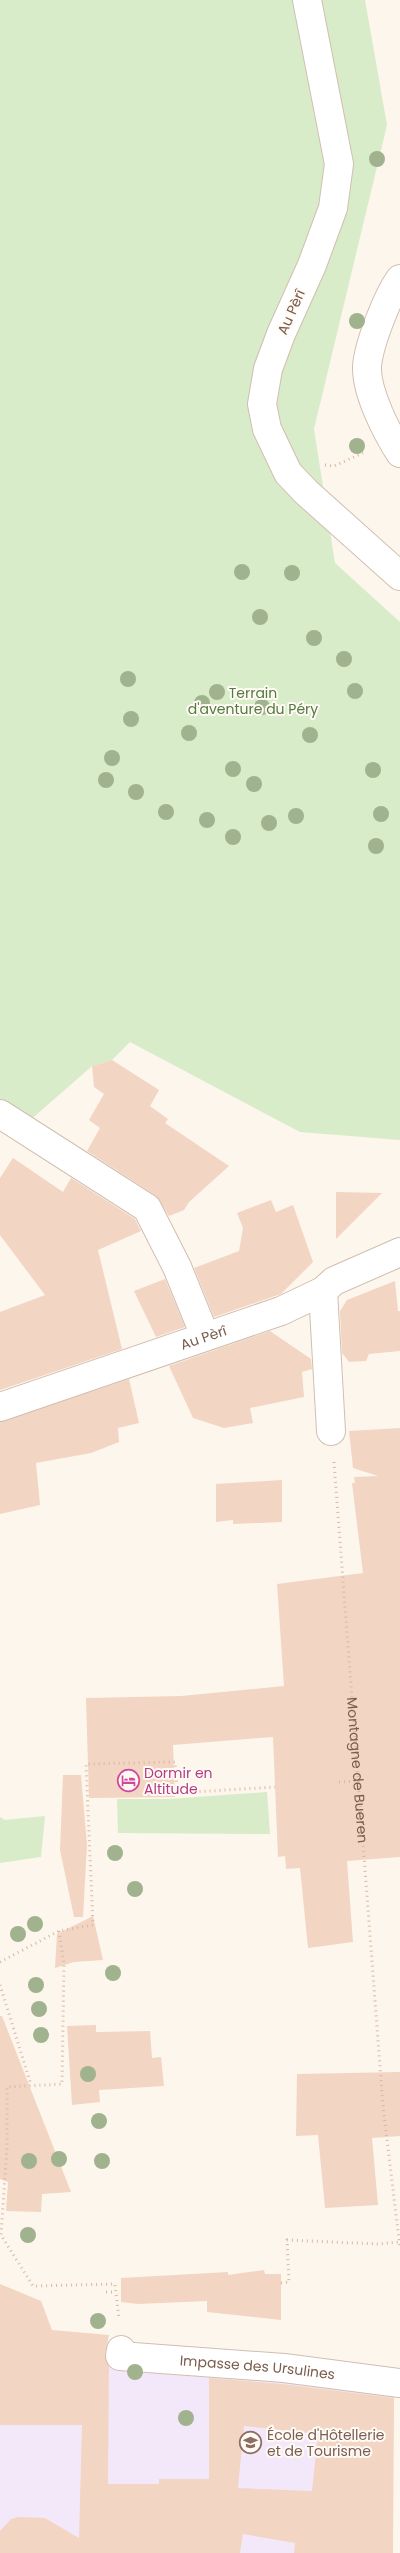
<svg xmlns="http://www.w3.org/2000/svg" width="400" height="2553" viewBox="0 0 400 2553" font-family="Poppins,sans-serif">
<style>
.education{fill:#f3e8fa}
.green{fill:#d8ecc9}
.building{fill:#f3d5c3;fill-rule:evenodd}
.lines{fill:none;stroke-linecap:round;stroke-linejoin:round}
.street-casing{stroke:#d1beb0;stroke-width:30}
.path{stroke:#d9b8a5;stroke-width:3;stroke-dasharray:1 4;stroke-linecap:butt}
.street{stroke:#fff;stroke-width:28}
.tree{fill:#a0b28e}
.labels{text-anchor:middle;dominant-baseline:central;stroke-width:4;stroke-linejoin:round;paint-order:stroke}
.street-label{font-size:14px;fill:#7a5c4d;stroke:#fffaf3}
.park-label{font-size:14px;fill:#537a41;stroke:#fffaf3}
.hotel-label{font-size:14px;fill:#b23c85;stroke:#fffaf3;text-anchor:start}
.education-label{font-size:14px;fill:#785e54;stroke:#fffaf3;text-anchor:start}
</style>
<rect width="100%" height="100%" fill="#fdf6ec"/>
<polygon class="education" points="109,2359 384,2389 394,2397 393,2460 320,2553 205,2553 177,2479 160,2479 159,2484 107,2553 0,2553 0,2425 82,2425 108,2422"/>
<g class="green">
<polygon points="0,0 365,0 387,125 314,429 335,563 400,622 400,1140 300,1132 130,1042 112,1060 92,1066 19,1130 0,1120"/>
<polygon points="267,1792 270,1834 118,1833 117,1799 168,1799"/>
<polygon points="45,1816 41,1857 0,1863 0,1817 5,1820"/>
</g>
<g class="building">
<polygon points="112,1060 159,1090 150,1106 168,1119 165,1123 229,1166 189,1202 184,1210 169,1216 155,1195 87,1151 100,1128 89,1120 104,1094 94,1087 92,1066"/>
<polygon points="13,1158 63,1192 71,1178 135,1219 141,1231 98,1250 122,1349 0,1390 0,1312 45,1295 0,1235 0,1178"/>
<polygon points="336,1192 382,1193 336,1239"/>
<polygon points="271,1200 276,1212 293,1205 313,1262 281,1294 214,1317 194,1268 239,1251 243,1228 237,1213"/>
<polygon points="165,1279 185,1327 156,1337 134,1291"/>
<polygon points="395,1281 398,1311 400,1311 400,1351 369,1354 366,1361 349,1362 342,1353 340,1311 347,1300"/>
<polygon points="270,1331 311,1359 312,1369 302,1372 304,1397 250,1408 253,1423 224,1428 193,1418 169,1366"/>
<polygon points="129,1379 139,1423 118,1428 119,1442 91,1453 36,1463 40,1505 0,1514 0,1422"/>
<polygon points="400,1428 400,1857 347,1861 353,1942 308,1948 300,1868 286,1869 285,1856 278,1857 273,1737 173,1745 175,1797 89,1798 86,1698 181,1696 284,1686 277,1584 363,1573 352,1483 355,1483 354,1477 378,1476 353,1468 349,1431"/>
<polygon points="282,1480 282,1522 233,1524 233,1520 216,1522 216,1484"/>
<polygon points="63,1775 81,1775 87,1845 83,1917 74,1917 60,1850"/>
<polygon points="93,1916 103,1960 74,1962 55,1968 57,1934"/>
<polygon points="0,2016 2,2016 71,2192 42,2194 41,2212 6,2211 8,2182 0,2179"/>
<polygon points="96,2025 96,2032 150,2031 152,2058 161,2057 164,2086 99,2090 100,2102 72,2105 67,2026"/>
<polygon points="400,2072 400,2136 372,2138 378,2205 325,2208 318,2135 296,2136 297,2074"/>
<polygon points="264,2270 265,2274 281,2274 281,2320 207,2312 207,2301 138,2304 121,2302 121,2278 228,2272 228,2275"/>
<path d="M0 2284 41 2301 52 2330 109 2335 105 2354 109 2366 108 2484H159V2479H209V2378L282 2384 394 2398 393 2553H294L295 2543 243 2534 240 2553H0V2531L11 2519 18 2517 45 2518 79 2538 82 2425H0ZM244 2426 318 2434 312 2491 238 2488Z"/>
</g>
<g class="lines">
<defs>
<g id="street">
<polyline points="307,0 339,164 333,208 312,265 281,334 268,369 262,404 267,429 288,473 306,492 400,576"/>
<path d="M400 279C387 297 369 344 367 366 366 392 386 431 400 453"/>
<polyline points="0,1114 147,1208 177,1267 205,1336"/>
<polyline points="323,1291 331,1431"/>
<path id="s2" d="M0 1407 281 1311 323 1291 334 1281 400 1252"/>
<path id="s3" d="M121 2350 120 2356 284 2368 400 2383"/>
</g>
</defs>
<use href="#street" class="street-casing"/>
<g class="path">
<polyline points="325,465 334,466 363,453"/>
<path id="s1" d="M334 1462 383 2106 400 2248"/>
<polyline points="339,1782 358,1781"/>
<polyline points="59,1931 64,1964 62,2084 7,2087 7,2147 1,2235 33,2286 115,2284 119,2319"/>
<polyline points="0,1962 59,1931 93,1925 86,1764 175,1762 177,1793 275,1787"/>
<polyline points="0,1985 31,2085"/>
<polyline points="281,2283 289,2282 287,2240 378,2244 399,2242"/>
<polyline points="106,2292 112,2292"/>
</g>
<use href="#street" class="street"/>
</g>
<g class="tree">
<circle cx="377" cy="159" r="8"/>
<circle cx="357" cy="321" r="8"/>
<circle cx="357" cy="446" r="8"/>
<circle cx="242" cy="572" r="8"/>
<circle cx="292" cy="573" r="8"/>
<circle cx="260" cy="617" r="8"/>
<circle cx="314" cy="638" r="8"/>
<circle cx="344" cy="659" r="8"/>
<circle cx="128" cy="679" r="8"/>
<circle cx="355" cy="691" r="8"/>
<circle cx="217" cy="692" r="8"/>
<circle cx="202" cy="703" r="8"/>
<circle cx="262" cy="707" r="8"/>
<circle cx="131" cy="719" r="8"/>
<circle cx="189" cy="733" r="8"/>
<circle cx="310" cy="735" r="8"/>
<circle cx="112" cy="758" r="8"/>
<circle cx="233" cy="769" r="8"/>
<circle cx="373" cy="770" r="8"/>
<circle cx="106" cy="780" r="8"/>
<circle cx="254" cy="784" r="8"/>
<circle cx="136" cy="792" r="8"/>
<circle cx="166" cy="812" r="8"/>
<circle cx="381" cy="814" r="8"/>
<circle cx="296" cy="816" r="8"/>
<circle cx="207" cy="820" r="8"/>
<circle cx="269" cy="823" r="8"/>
<circle cx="233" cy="837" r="8"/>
<circle cx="376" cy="846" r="8"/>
<circle cx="115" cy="1853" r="8"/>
<circle cx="135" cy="1889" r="8"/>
<circle cx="35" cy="1924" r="8"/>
<circle cx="18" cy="1934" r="8"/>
<circle cx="113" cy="1973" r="8"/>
<circle cx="36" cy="1985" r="8"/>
<circle cx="39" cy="2009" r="8"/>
<circle cx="41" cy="2035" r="8"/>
<circle cx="88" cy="2074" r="8"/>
<circle cx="99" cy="2121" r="8"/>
<circle cx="59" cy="2159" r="8"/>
<circle cx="29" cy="2161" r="8"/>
<circle cx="102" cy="2161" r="8"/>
<circle cx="28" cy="2235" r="8"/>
<circle cx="98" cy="2321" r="8"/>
<circle cx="135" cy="2372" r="8"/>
<circle cx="186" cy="2418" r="8"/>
</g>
<defs>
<symbol id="hotel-ring" viewBox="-11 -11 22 22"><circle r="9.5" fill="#fffaf3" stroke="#d1479c" stroke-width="1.5"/><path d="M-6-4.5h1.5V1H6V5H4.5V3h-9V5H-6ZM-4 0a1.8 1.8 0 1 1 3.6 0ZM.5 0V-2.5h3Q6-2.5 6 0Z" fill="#d1479c"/></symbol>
<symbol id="school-ring" viewBox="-11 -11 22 22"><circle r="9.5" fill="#fffaf3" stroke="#8d6e63" stroke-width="1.5"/><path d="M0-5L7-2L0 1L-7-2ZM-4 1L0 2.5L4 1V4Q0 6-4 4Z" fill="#8d6e63"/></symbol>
</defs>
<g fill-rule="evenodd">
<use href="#hotel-ring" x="116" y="1768" width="25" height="25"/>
<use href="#school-ring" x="238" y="2430" width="25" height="25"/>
</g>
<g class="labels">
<g class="street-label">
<text transform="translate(291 312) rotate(-66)">Au Pèrî</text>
<text stroke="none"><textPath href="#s2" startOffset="215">Au Pèrî</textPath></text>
<text stroke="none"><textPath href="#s1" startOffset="309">Montagne de Bueren</textPath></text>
<text stroke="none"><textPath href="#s3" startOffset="144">Impasse des Ursulines</textPath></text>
</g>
<g class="park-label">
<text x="253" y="693">Terrain<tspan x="253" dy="16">d'aventure du Péry</tspan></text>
</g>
<g class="hotel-label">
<text x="144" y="1773">Dormir en<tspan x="144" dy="16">Altitude</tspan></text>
</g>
<g class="education-label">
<text x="267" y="2435">École d'Hôtellerie<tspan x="267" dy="16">et de Tourisme</tspan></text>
</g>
</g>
</svg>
